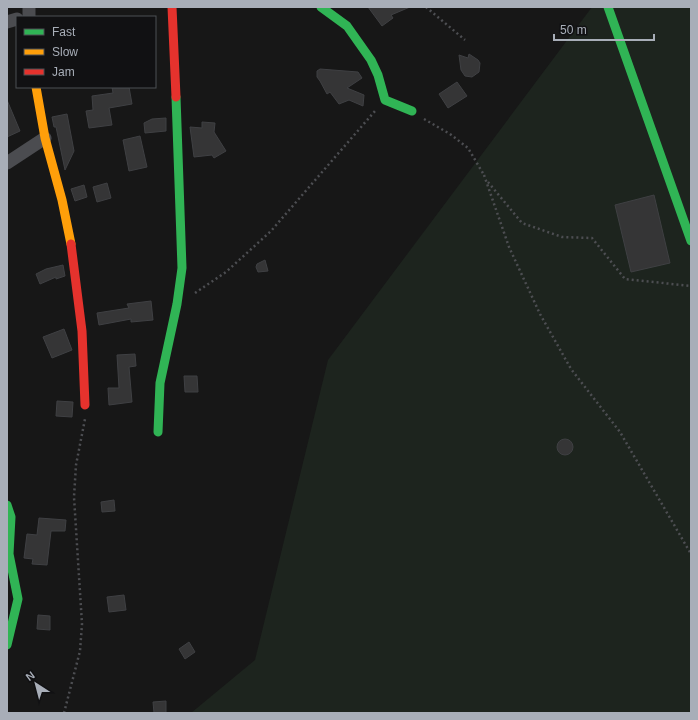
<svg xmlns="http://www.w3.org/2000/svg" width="698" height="720" viewBox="0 0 698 720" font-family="Arial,sans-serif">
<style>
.green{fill:#1d241e}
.building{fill:#353536;stroke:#3f4043}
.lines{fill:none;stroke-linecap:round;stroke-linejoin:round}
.path{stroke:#4d4e52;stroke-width:2.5;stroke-dasharray:2 3;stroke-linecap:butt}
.street{stroke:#4b4c50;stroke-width:13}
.fast{stroke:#30b455;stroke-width:9}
.slow{stroke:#ff9f0a;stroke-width:9}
.jam{stroke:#e5322d;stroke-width:9}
</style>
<rect width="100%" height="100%" fill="#171717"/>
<polygon class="green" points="592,7 691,7 691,713 191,713 255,660 328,360"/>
<g class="building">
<polygon points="368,7 410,7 391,15 393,18 382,26"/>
<polygon points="469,54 478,60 480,63 479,72 472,77 465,76 461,70 459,55 468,58"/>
<polygon points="320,69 358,72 362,78 347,88 364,95 363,106 349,100 339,104 330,92 327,94 320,81 317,77 317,71"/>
<polygon points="457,82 467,96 448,108 439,94"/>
<polygon points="112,87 129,87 132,104 109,108 112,125 89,128 86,111 93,110 92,96 113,93"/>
<polygon points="7,100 20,131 7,137"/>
<polygon points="67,114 74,151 65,170 56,127 54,127 52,117"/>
<polygon points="166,118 166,131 145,133 144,123 152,119"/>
<polygon points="202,122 215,123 214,132 226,151 214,158 212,155 194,157 190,127 202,128"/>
<polygon points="140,136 147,167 129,171 123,140"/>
<polygon points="107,183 111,198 97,202 93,187"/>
<polygon points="84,185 87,197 75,201 71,189"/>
<polygon points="654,195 670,263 631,272 615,205"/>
<polygon points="265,260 268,271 258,272 256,267 257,264"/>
<polygon points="63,265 65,276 56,279 56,277 40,284 36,274 46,269"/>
<polygon points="151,301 153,320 131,322 131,319 99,325 97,313 129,308 127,304"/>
<polygon points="64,329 72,350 52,358 43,337"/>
<polygon points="135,354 136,366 129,367 132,402 109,405 108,388 119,388 117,355"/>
<polygon points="184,376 197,376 198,392 185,392"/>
<polygon points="57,401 73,402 72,417 56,416"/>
<circle cx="565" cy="447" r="8"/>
<polygon points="114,500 115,511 102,512 101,502"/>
<polygon points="39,518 66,520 65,531 51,531 47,565 32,564 33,559 24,558 27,534 37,535"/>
<polygon points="124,595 126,610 109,612 107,597"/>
<polygon points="38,615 50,616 50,630 37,629"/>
<polygon points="189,642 195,652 185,659 179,649"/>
<polygon points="166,701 166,713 154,713 153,702"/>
</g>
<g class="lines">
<g class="path">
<polyline points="426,7 465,40"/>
<polyline points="424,119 450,134 468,148 484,175"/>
<polyline points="484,175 509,247 540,314 571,369 620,432 691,554"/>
<polyline points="488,182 522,223 562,237 592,238 625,279 691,286"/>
<polyline points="195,293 226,272 271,231 375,111"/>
<polyline points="64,713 80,651 82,624 74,497 76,465 85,419"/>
</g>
<g class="street">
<polyline points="29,17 29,7"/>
<polyline points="7,22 17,19"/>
<polyline points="7,163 45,138"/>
</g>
<g class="fast">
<polyline points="321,7 347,26 371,60 378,75 385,100 412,111"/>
<polyline points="608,7 691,241"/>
<polyline points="158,432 160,383 177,304 182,268 176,97"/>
<polyline points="7,505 11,517 9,554 18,599 7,645"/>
</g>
<polyline class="slow" points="36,87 45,138 62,200 71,244"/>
<g class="jam">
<polyline points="172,7 176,97"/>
<polyline points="71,244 82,331 85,405"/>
</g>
</g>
<rect width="698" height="720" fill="none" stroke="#a8aeb8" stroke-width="16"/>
<rect x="16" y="16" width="140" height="72" fill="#111113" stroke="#4d5055"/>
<rect x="24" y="29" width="20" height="6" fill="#30b455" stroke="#4d5055"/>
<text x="52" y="36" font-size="12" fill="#a8aeb8">Fast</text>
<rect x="24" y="49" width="20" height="6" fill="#ff9f0a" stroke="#4d5055"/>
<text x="52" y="56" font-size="12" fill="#a8aeb8">Slow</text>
<rect x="24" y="69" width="20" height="6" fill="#e5322d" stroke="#4d5055"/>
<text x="52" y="76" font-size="12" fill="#a8aeb8">Jam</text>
<g transform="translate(36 684) rotate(324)" stroke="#111113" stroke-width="3" paint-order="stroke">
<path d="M0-3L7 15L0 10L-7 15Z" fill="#a8aeb8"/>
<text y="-6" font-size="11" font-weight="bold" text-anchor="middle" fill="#a8aeb8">N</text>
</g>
<path d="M554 34v6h100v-6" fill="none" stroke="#a8aeb8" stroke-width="2"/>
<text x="560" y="34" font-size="12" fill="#a8aeb8" stroke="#111113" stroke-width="3" paint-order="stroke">50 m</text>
</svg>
